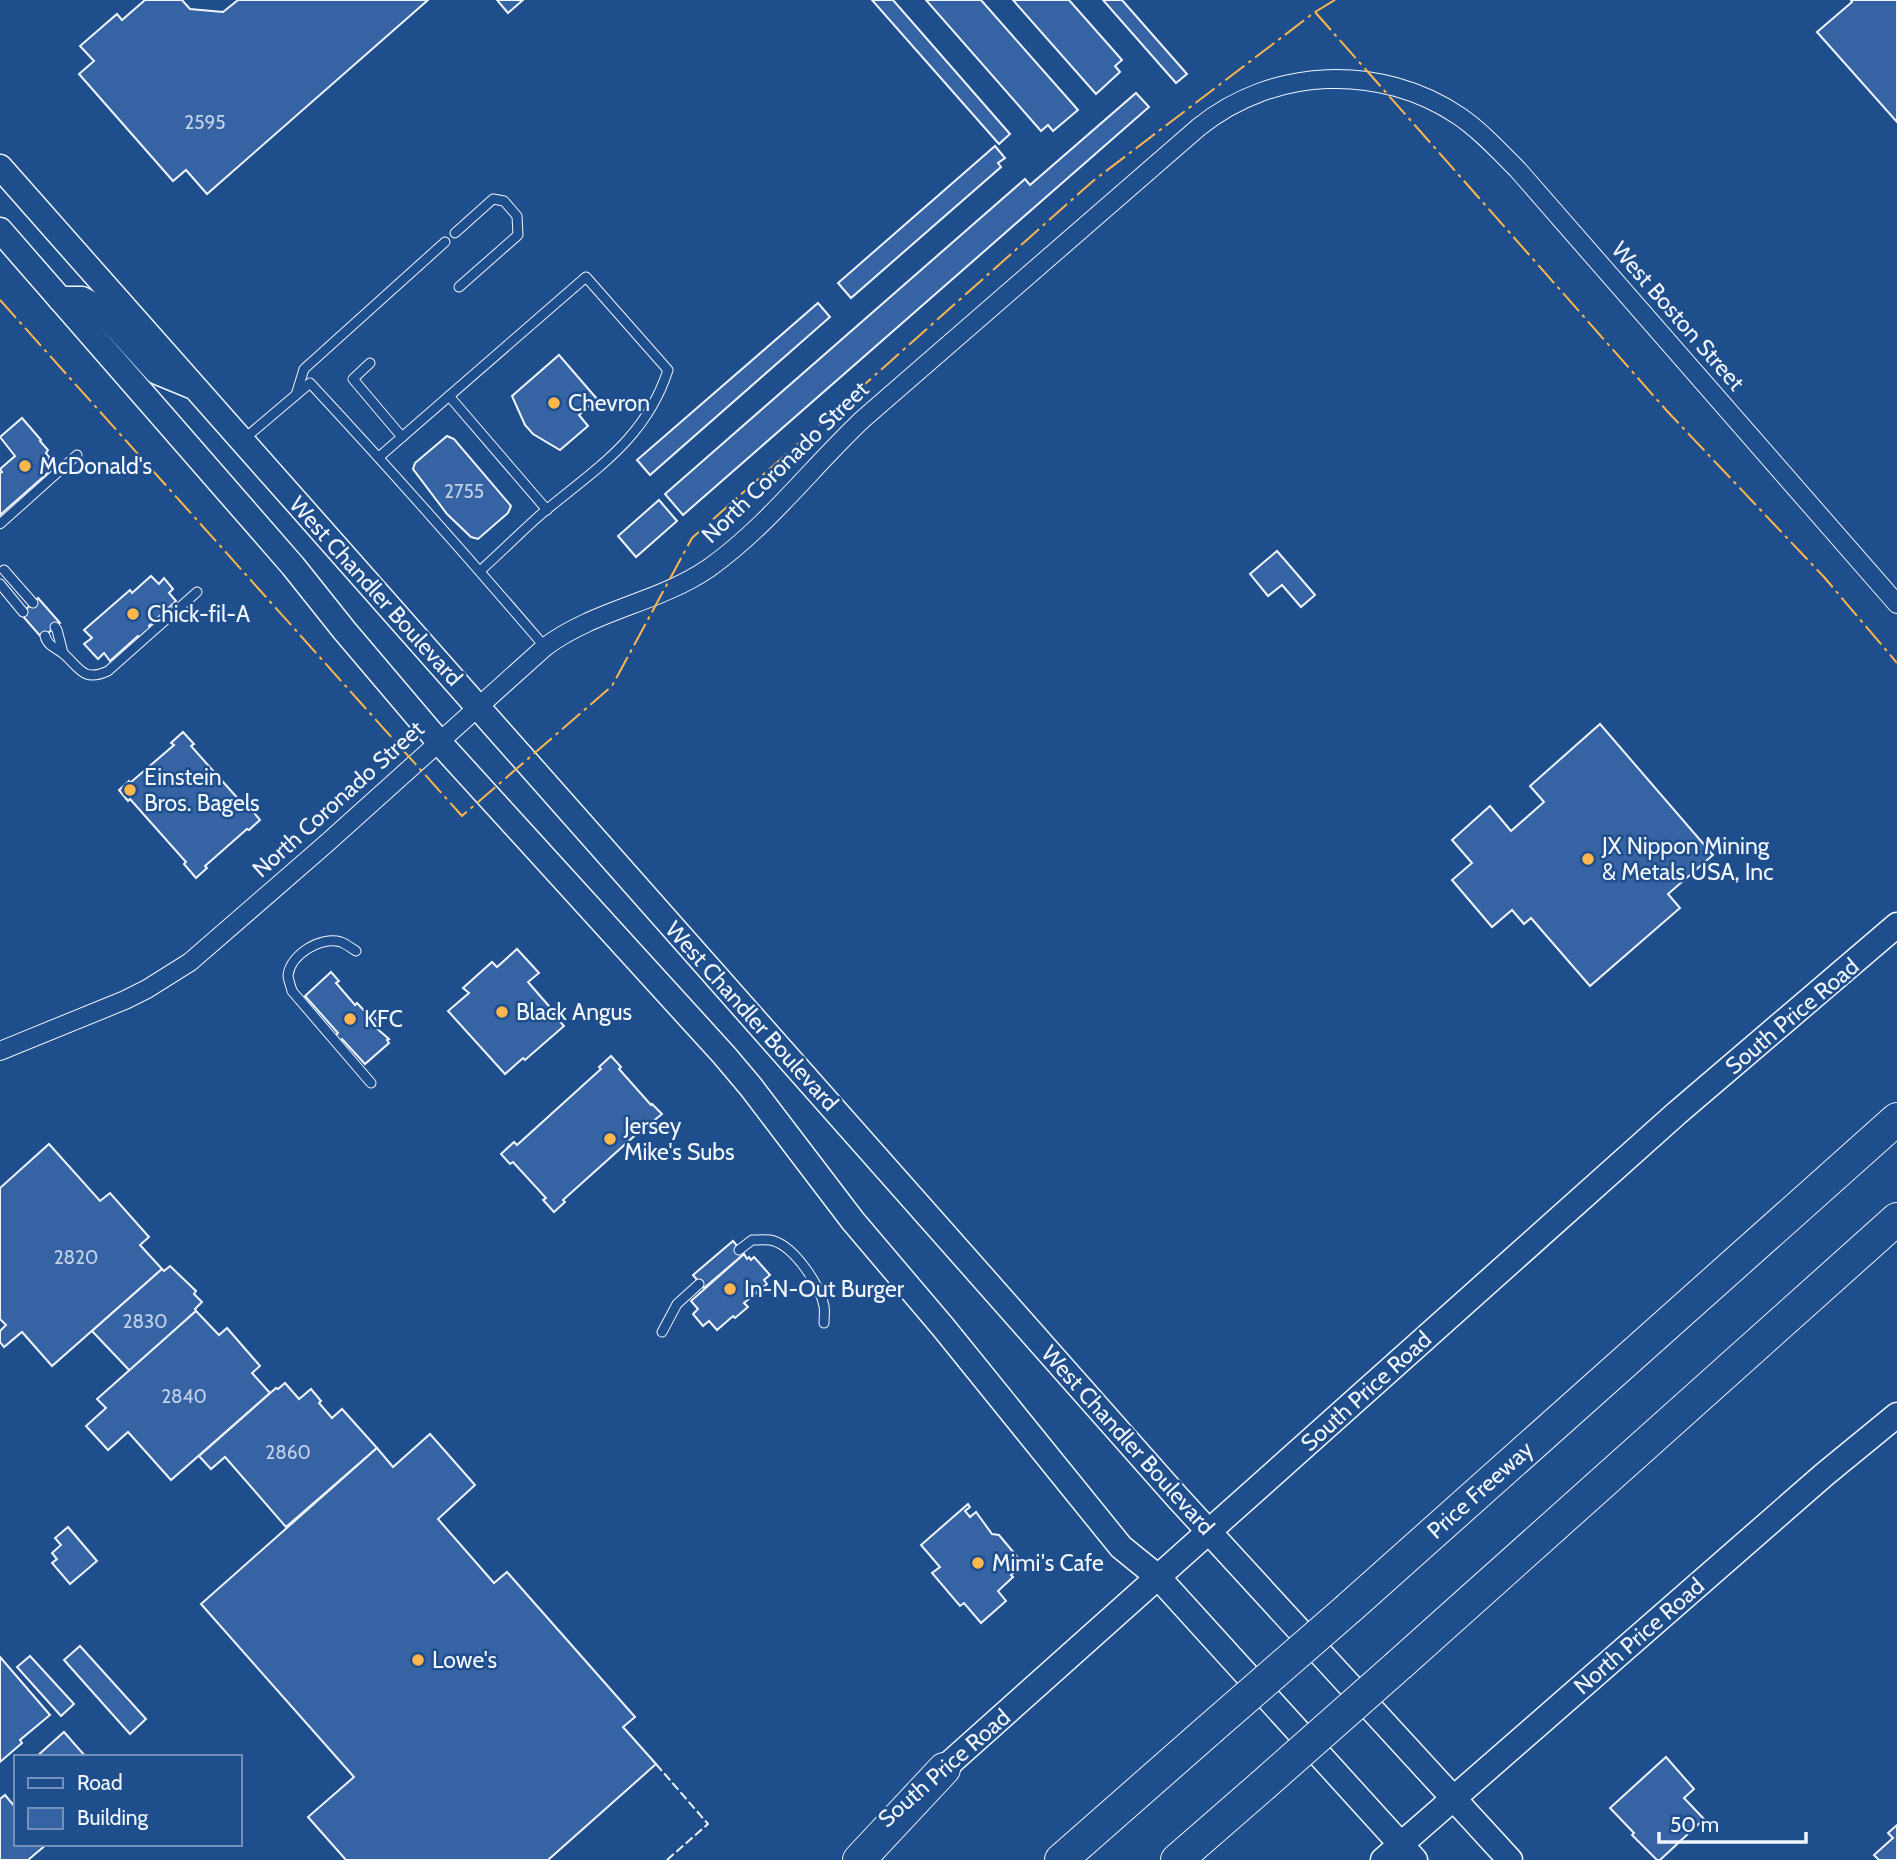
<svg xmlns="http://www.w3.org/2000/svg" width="1897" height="1860" viewBox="0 0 1897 1860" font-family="Cabin,sans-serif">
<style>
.building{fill:#3563a3;stroke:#f2f6ff;stroke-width:2}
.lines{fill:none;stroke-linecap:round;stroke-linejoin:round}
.service-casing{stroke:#f2f6ff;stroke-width:11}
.minor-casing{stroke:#f2f6ff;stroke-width:20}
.secondary-casing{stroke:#f2f6ff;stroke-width:27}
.motorway-casing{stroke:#f2f6ff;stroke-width:34}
.service{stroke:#1f4e8c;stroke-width:9}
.minor{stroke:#1f4e8c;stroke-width:18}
.secondary{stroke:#1f4e8c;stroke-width:24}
.motorway{stroke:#1f4e8c;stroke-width:32}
.motorway-bridge-casing{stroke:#f2f6ff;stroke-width:34;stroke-linecap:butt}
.motorway-bridge{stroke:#1f4e8c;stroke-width:32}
.fence{stroke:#f2f6ff;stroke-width:2;stroke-dasharray:9 3.5;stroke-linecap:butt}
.power{stroke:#ffb74d;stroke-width:2;stroke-dasharray:24 5 3.5 5;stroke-linecap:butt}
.poi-dot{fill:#ffb74d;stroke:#1f4e8c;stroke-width:2.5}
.labels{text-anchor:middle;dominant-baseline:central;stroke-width:5;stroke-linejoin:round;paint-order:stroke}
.number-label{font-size:19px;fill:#c3d1e8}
.street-label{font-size:23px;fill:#f2f6ff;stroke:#1f4e8c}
.poi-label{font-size:23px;fill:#f2f6ff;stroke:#1f4e8c;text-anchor:start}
</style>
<rect width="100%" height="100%" fill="#1f4e8c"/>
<g class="building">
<polygon points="145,0 182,0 190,9 223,12 238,0 428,0 207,194 186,170 173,181 79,74 94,61 80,46 117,14 122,20"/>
<polygon points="497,0 523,0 508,13"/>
<polygon points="872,0 893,0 1010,134 999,144"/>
<polygon points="926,0 981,0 1078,110 1053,131 1048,125 1041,131"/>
<polygon points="1013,0 1069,0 1122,60 1115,66 1120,72 1096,94"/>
<polygon points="1103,0 1122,0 1187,74 1176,83"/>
<polygon points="1851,0 1897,0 1897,122 1817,32 1852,2"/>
<polygon points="1136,93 1149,107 683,515 665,494 1025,179 1030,185"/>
<polygon points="995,146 1005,158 998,163 1001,167 851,298 838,283"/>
<polygon points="818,303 830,317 650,475 637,460"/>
<polygon points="559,355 597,399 579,415 588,426 560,450 533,434 525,425 512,396"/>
<polygon points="22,418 41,440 40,441 48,450 46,453 50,458 44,463 50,471 0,515 0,473 2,472 0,469 15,456 0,437"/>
<polygon points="447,436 454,439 511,506 508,513 478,539 471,537 447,514 413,469 415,463"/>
<polygon points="659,500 677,521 636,557 618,536"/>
<polygon points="1277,551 1315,595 1301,607 1282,585 1268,596 1250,574"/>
<polygon points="151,576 159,584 164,578 173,589 169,593 176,601 149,626 150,628 140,637 138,636 110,661 104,653 98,659 84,644 92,638 84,630 130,590 132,593"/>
<polygon points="38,598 60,623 42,638 21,614"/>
<polygon points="1600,724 1713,855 1668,894 1680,908 1590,986 1531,918 1524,924 1512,910 1492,927 1452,880 1472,863 1452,840 1490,806 1511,831 1544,802 1530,786"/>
<polygon points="183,732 194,744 191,746 249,811 251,809 260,820 249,830 247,829 205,866 207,868 196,878 184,864 186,862 130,799 128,801 119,790 129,781 130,783 174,745 171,743"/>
<polygon points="517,949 539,973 528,982 555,1013 553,1014 564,1026 525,1060 523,1058 505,1074 448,1011 469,993 463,988 492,962 497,967"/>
<polygon points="331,972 339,981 336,983 355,1005 357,1003 371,1018 373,1016 377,1021 375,1022 377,1024 374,1026 389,1039 387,1040 389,1043 365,1064 342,1039 339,1041 335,1036 338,1033 305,996"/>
<polygon points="611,1056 621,1067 619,1069 651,1105 652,1104 662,1114 651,1123 650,1122 563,1200 565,1202 554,1212 543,1200 546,1198 513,1162 510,1164 501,1154 514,1142 517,1145 601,1069 599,1067"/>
<polygon points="49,1144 100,1201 110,1193 149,1237 140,1245 162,1269 52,1366 22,1332 4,1347 0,1342 0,1331 6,1325 0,1319 0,1188"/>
<polygon points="733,1241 744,1254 704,1288 693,1275"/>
<polygon points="744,1254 747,1259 749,1257 751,1260 754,1257 770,1275 764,1280 767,1284 744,1303 748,1307 735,1318 733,1316 717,1330 709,1321 703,1326 693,1314 698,1309 691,1301"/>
<polygon points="170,1266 196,1291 194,1294 202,1302 195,1309 196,1311 130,1371 92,1331 162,1269 164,1271"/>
<polygon points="196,1311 219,1335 227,1328 260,1366 252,1373 270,1393 171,1480 128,1432 108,1450 86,1426 106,1408 97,1399"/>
<polygon points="285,1383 299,1399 311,1389 321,1401 319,1403 332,1418 342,1409 377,1448 286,1527 225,1457 211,1469 199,1456 276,1388 278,1389"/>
<polygon points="430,1434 475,1485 438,1519 494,1583 507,1572 635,1717 623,1727 656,1764 548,1860 346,1860 308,1817 354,1777 201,1604 377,1448 393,1467"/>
<polygon points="968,1504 970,1507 965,1511 970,1517 976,1512 992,1534 999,1535 1020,1560 1019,1568 1011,1575 1013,1577 998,1591 1006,1601 981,1623 964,1603 960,1606 932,1573 940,1567 921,1545"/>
<polygon points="68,1527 97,1561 70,1584 52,1563 57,1559 52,1553 61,1545 55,1538"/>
<polygon points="80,1646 146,1719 130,1734 64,1660"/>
<polygon points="30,1656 74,1704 61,1716 17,1667"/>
<polygon points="0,1657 50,1715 20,1740 22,1743 0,1762"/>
<polygon points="64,1732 86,1757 36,1757"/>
<polygon points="1666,1757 1694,1789 1684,1798 1704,1819 1660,1860 1657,1860 1632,1835 1634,1833 1610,1808"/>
<polygon points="5,1795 16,1808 16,1844 47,1844 28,1860 0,1860 0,1799"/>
<polygon points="1897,1825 1897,1860 1879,1860 1874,1855 1893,1838 1888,1833"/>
</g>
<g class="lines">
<defs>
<g id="service">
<polyline points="455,233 493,199 504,201 517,216 518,235 459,287"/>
<polyline points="370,363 353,379 402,437"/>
<polyline points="296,395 304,369 445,242"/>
<polyline points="449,396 547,510"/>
<path d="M244 439 310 383C390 469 468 557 545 647"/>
<path d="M379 457 586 277 668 370C645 441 592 471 539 516 519 534 500 553 480 571"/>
<polyline points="0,524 77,455"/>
<polyline points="4,570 33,603"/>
<polyline points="0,584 23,612"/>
<polyline points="55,627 57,630 63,653"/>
<path d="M45 636C48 647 57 648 65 655 80 669 84 682 108 671L197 592"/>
<path d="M356 951C351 948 346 944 341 942 321 936 291 954 288 975 288 980 291 986 292 991L371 1083"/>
<path d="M739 1250 752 1240C759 1240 768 1239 774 1241 795 1248 820 1285 824 1306 825 1311 824 1318 824 1323"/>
<polyline points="662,1332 677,1304 699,1284"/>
</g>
<path id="minor" d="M0 1051 125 1000 147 989 190 962 327 843 545 647C594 610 660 602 709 568 768 526 811 468 863 419L1199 127C1273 67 1380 63 1459 116 1481 131 1499 151 1518 170L1897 604"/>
<g id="secondary">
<polyline points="0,167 1177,1497 1510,1860"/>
<polyline points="0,230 293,566 344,630 439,742 724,1055 751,1087 853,1221 943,1327 1121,1547 1158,1577 1415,1860"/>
<polyline points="60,299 82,299 93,305 109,319 157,372 191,386"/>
<polyline points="932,1779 1677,1113 1897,925"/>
<polyline points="1383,1860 1825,1474 1897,1415"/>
</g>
<g id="motorway">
<polyline points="1349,1608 1897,1119"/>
<polyline points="1400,1664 1897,1219"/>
<polyline points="859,1860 944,1769"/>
<polyline points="1061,1860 1210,1729"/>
<polyline points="1177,1860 1262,1786"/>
</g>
</defs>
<use href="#service" class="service-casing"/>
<use href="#minor" class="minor-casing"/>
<use href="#secondary" class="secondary-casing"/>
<use href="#motorway" class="motorway-casing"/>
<use href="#service" class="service"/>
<use href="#minor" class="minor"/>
<use href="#secondary" class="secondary"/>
<use href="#motorway" class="motorway"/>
<defs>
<g id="motorway-bridge">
<polyline points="1210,1729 1349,1608"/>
<polyline points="1262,1786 1400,1664"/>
</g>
</defs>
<use href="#motorway-bridge" class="motorway-bridge-casing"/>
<use href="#motorway-bridge" class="motorway-bridge"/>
<polyline class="fence" points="656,1764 708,1824 667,1860"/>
<g class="power">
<polyline points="1315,12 1667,411 1824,577 1897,663"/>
<polyline points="0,300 462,816 612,686 692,538 1093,181 1315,12 1335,0"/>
</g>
</g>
<g class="poi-dot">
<circle cx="554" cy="403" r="7"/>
<circle cx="25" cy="466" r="7"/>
<circle cx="133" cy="614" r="7"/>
<circle cx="130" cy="790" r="7"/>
<circle cx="1588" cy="859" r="7"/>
<circle cx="502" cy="1012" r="7"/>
<circle cx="350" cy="1019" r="7"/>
<circle cx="610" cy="1139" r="7"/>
<circle cx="730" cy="1289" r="7"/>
<circle cx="978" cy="1563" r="7"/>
<circle cx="418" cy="1660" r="7"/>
</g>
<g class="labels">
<g class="number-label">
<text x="205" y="122">2595</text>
<text x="464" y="491">2755</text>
<text x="76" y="1257">2820</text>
<text x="145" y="1321">2830</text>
<text x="184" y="1396">2840</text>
<text x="288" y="1452">2860</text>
</g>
<g class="street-label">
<text transform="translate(1678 316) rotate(49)">West Boston Street</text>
<text transform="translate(785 462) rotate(-44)">North Coronado Street</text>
<text transform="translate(376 591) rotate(48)">West Chandler Boulevard</text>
<text transform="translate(338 799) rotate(-42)">North Coronado Street</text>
<text transform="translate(752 1016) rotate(48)">West Chandler Boulevard</text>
<text transform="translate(1792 1016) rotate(-40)">South Price Road</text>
<text transform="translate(1366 1391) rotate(-42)">South Price Road</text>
<text transform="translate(1128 1440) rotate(48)">West Chandler Boulevard</text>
<text transform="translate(1480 1490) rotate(-42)">Price Freeway</text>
<text transform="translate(1639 1636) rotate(-41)">North Price Road</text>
<text transform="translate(944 1768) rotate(-41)">South Price Road</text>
</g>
<g class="poi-label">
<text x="568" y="403">Chevron</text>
<text x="39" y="466">McDonald's</text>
<text x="147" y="614">Chick-fil-A</text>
<text x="144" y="777">Einstein<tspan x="144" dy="26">Bros. Bagels</tspan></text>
<text x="1602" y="846">JX Nippon Mining<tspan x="1602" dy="26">&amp; Metals USA, Inc</tspan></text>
<text x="516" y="1012">Black Angus</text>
<text x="364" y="1019">KFC</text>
<text x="624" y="1126">Jersey<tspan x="624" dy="26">Mike's Subs</tspan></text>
<text x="744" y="1289">In-N-Out Burger</text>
<text x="992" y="1563">Mimi's Cafe</text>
<text x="432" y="1660">Lowe's</text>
</g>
</g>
<rect x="14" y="1755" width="228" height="91" fill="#1f4e8c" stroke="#7391ba" stroke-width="2"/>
<rect x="28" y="1778" width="35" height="10" fill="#1f4e8c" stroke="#7391ba" stroke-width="2"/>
<text x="77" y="1790" font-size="21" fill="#f2f6ff">Road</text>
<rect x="28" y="1808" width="35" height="21" fill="#3563a3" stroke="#7391ba" stroke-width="2"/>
<text x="77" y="1825" font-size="21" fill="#f2f6ff">Building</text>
<path d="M1659 1832v10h147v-10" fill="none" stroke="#f2f6ff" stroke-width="3.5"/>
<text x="1670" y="1832" font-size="21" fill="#f2f6ff" stroke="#1f4e8c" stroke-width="5" paint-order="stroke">50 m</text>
</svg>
